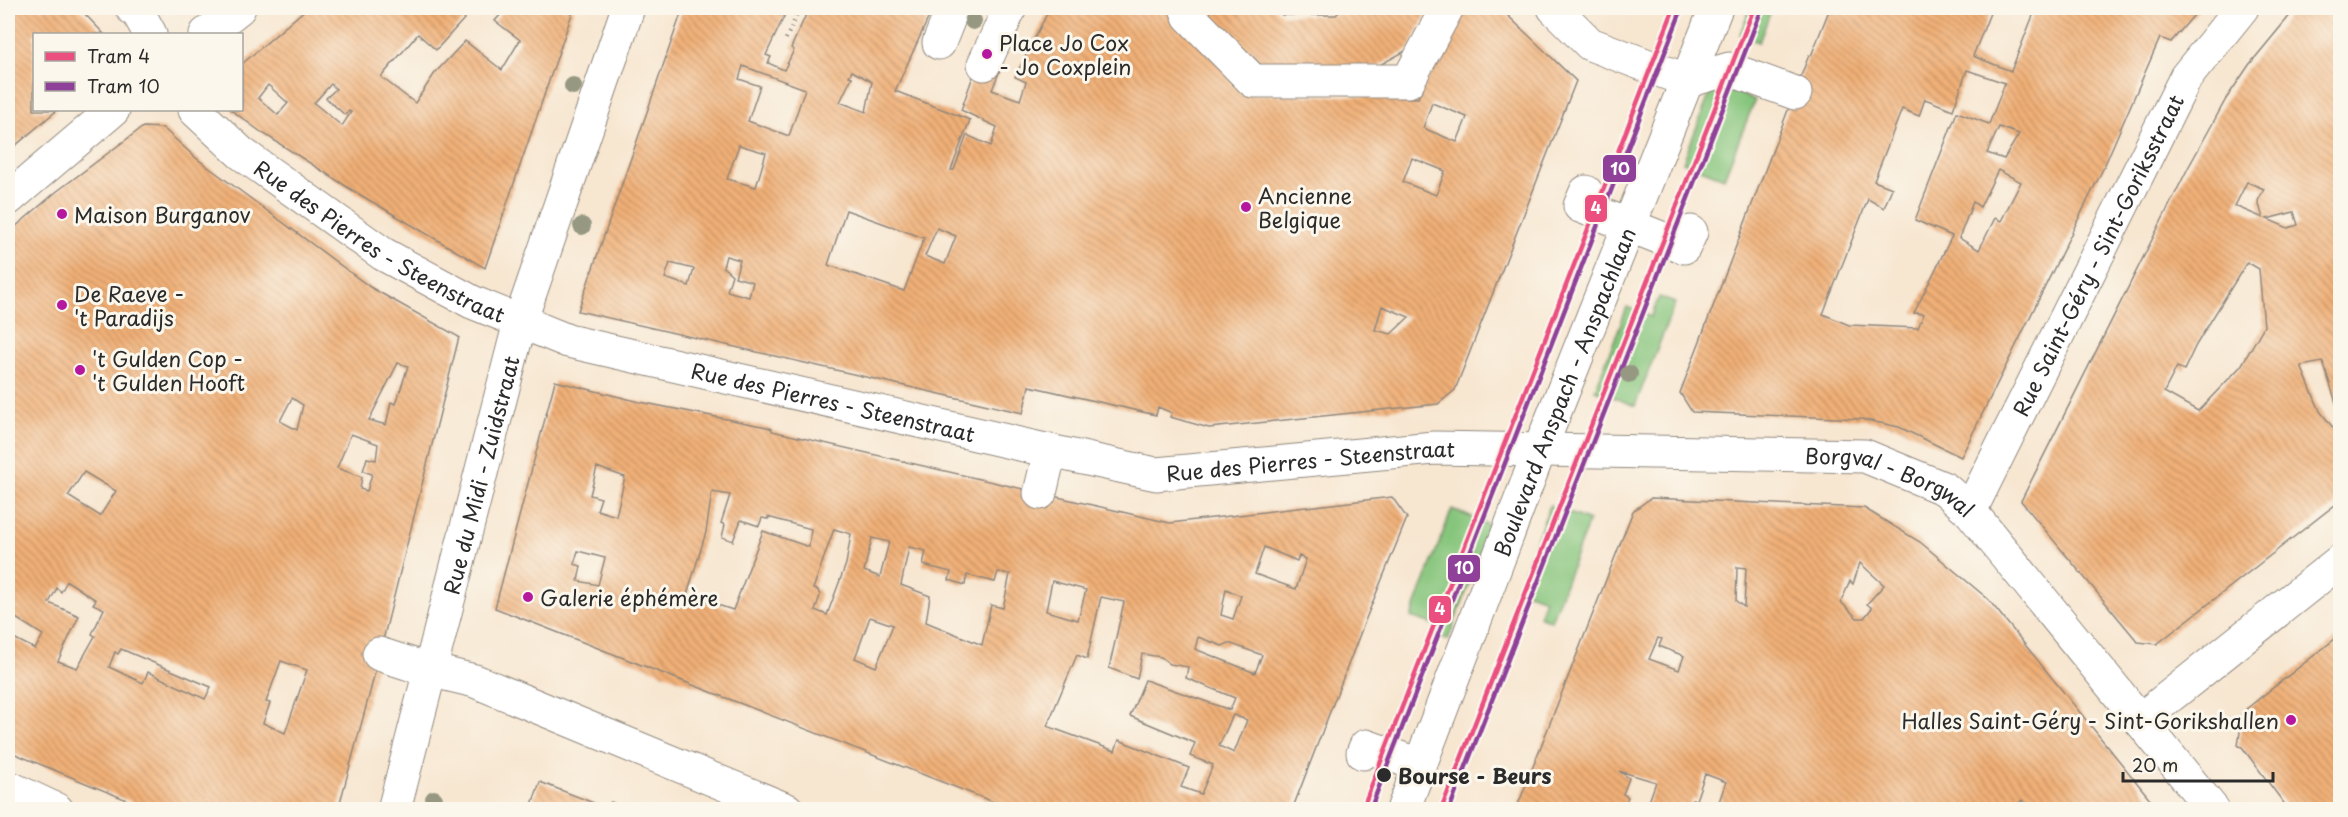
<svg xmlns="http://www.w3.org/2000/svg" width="2348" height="817" viewBox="0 0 2348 817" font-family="'Playpen Sans',sans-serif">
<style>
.green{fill:#86c57b;stroke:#587853;stroke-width:1.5}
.building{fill:url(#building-back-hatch);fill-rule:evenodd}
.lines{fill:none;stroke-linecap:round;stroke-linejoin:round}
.street-casing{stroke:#91887e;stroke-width:35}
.path{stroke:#91887e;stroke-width:4;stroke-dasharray:1.5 4.5;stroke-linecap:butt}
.street{stroke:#fff;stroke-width:33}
.tram-1-casing{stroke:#fbf7ec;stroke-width:9}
.tram-2-casing{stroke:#fbf7ec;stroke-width:9}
.tram-1{stroke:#ea4f80;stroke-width:4.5}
.tram-2{stroke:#8f4199;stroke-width:4.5}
.tree{fill:#969882}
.poi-dot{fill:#b5179e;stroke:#fbf7ec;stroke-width:2}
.stop-dot{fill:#2b2b2b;stroke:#fbf7ec;stroke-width:2}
.labels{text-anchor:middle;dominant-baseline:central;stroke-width:6;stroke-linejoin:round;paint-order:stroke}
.poi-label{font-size:21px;fill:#2b2b2b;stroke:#fbf7ec;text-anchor:start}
.street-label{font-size:21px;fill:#2b2b2b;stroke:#fbf7ec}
.stop-label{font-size:21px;font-weight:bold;fill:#2b2b2b;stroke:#fbf7ec;text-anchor:start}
.line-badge{stroke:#fbf7ec;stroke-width:2}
.badge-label{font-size:16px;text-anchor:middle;font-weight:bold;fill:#fff}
</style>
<defs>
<pattern id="building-back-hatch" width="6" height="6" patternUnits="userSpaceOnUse" patternTransform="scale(1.5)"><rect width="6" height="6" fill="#f1b077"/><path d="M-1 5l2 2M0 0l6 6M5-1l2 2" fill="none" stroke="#c38f62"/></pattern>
</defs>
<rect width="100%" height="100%" fill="#fbf7ec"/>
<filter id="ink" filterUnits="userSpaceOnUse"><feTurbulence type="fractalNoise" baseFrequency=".0167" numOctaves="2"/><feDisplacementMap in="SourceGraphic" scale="12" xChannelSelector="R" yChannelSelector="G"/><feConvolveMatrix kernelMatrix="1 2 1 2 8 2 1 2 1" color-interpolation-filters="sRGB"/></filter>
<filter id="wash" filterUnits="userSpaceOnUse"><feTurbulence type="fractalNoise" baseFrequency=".008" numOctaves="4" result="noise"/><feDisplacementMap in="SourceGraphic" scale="24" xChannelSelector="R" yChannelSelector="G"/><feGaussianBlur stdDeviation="1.35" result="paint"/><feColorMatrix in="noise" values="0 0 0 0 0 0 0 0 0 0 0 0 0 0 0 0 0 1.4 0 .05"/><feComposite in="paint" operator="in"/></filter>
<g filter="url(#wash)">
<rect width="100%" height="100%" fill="#f7e6d0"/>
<g class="green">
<polygon points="1750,8 1772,8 1759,42 1740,35"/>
<polygon points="1714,83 1755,100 1724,178 1683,162"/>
<polygon points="1659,297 1675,303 1635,406 1595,390 1627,307 1651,317"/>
<polygon points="1550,505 1589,521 1551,621 1539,616 1545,599 1517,589"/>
<polygon points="1452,509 1491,526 1448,640 1435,635 1438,626 1411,617"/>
</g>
<g id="blocks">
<g class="building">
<polygon points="8,8 79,8 104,34 34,34 34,110 57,110 8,152"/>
<path d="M307 8H474L436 50 418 34 381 77 415 103 435 73 465 41 502 70 520 40 495 21 506 8H574L485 268 352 190 261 132 231 110H242V64ZM331 84 336 89 326 98 345 115 349 111 351 112 342 126 314 103ZM268 85 288 103 278 115 258 98Z"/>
<path d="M683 8H788L766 55 771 57 768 63 784 70 794 50 791 48 809 8H933L895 91 970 120 951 170H954L967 135 991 146 997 127 961 110 978 62 1000 70 992 90 1020 100 1026 82 1015 77 1050 8H1170L1250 94 1418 98 1462 8H1500L1576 81 1455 390 1438 404 1209 428 1170 417 1172 413 1158 407 1156 415 1029 386 1023 413 578 311ZM743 66 805 89 789 136 748 121 760 86 739 79ZM852 71 872 82 866 112 840 102 852 77 849 76ZM1432 103 1467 117 1457 142 1423 128ZM739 145 766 153 756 187 727 179ZM1412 158 1445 171 1436 195 1403 182ZM846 210 924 238 904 291 828 265ZM937 228 956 236 945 264 925 256ZM726 256 740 260 735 277 753 282 749 297 727 291 732 275 723 267ZM670 263 694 269 689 286 665 278ZM1382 306 1409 317 1391 334 1375 330Z"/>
<polygon points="1203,8 1275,8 1282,15 1336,15 1343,8 1429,8 1409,49 1376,67 1261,65"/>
<path d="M1830 8H1992L1973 56 2011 71 2036 8H2200L2171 42 2160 38 2103 169 1961 457 1899 427 1861 419 1692 412 1680 393 1809 55 1811 56ZM1967 70 2005 83 1989 124 1957 112 1915 220 1952 236 1914 313 1924 314 1918 328 1849 325 1823 314 1868 199 1884 208 1892 188 1874 181 1902 109 1919 116 1925 99 1953 110ZM1999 127 2019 134 2004 159 1987 153ZM1998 170 2021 182 2001 221 1995 218 1979 250 1959 238 1973 202 1980 207Z"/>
<path d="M2296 8H2340V408L2338 409 2323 362 2301 366 2320 411 2334 429 2340 424V501L2157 644 2138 642 2021 501 2188 168 2208 132 2226 99 2249 65ZM2247 182 2264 189 2258 201 2263 218 2235 206ZM2294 212 2298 225 2288 228 2267 219ZM2247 262 2259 269 2264 326 2241 366 2198 411 2164 392 2177 367 2184 370 2196 345Z"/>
<path d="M143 127 163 128 196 158 370 287 459 337 370 692 338 810H151L8 751V635L35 649 43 635 8 613V233L56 192ZM398 363 408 366 396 404 391 402 386 425 369 420ZM292 398 303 405 297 430 280 421ZM351 434 378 444 376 460 367 458 363 471 372 474 367 491 360 489 362 477 337 468ZM84 472 116 491 100 516 68 496ZM67 581 96 600 93 604 104 609 92 634 95 636 77 668 58 661 79 616 49 603 57 588 61 592ZM121 649 211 687 205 699 148 672 143 683 109 667 115 652 118 654ZM281 661 307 670 285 733 263 723 270 703 266 702Z"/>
<path d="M555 381 640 402 767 427 772 429V431L1170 523 1392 497 1407 518 1367 616 1292 810H1014L495 608ZM597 467 625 477 616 516 597 510 601 498 590 495ZM712 492 730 495 721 523 725 525 722 537 733 541 741 520 759 526 762 518 768 519V517L811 529 809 547 763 531 733 610 687 595 706 532ZM834 529 851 534 846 564 827 615 815 610 820 596 818 590 813 589ZM872 538 889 542 880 577 864 571ZM909 547 926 551 923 565 951 572 949 580 965 585 967 575 995 582 998 572 1010 574 1003 608 991 605 982 645 926 622 930 596 901 585ZM1264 547 1297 561 1299 556 1306 559 1296 589 1255 574ZM578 551 605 558 598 585 578 581 581 566 574 564ZM1052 581 1086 590 1078 620 1046 611ZM1226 589 1241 596 1233 619 1221 615ZM1101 597 1124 602 1109 668 1137 679 1142 654 1161 657 1170 664 1188 667 1186 678 1235 698 1230 710 1145 680 1130 716 1195 743 1190 756 1213 765 1201 794 1181 787 1189 768 1119 740 1115 751 1047 726 1077 655 1087 659ZM870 617 893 625 876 667 855 658ZM1198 637 1222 646 1229 643 1262 655 1255 673 1195 649ZM1233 715 1247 720 1234 753 1219 746Z"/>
<path d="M1651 498 1864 508 1920 542 1988 599 2159 810H2055L2051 805 2046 810H2030L2022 800 2010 810H1716L1726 782 1705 774 1696 800 1692 799 1689 810H1646L1656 782 1619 771 1629 778 1623 794 1628 797 1623 810H1516L1633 511ZM1860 563 1884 585 1867 604 1872 608 1864 618H1857L1841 602 1850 581 1853 584ZM1737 567 1746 568 1744 607 1736 601ZM1658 638 1662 639 1659 646 1684 656 1679 670 1649 659Z"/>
<polygon points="2340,635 2340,810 2289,810 2242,747 2238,746 2243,711 2246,712 2246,709"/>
<polygon points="540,782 609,809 611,802 629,810 530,810"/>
</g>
</g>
</g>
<g filter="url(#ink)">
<use href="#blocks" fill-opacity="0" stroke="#91887e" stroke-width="1.5"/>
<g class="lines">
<defs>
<g id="street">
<polyline points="132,8 139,14 150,34"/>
<polyline points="1186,8 1189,16 1253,81 1408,81 1447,8"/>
<polyline points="1554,8 1590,44 1688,81"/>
<polyline points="206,34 239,8"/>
<polyline points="939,43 953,8"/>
<polyline points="984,64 1010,8"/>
<polyline points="1688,81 1729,69 1795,93"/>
<path id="s1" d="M195 110 241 153 383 254 472 302 568 341 1050 451 1156 474 1434 448 1865 456 1945 489 1970 511 2213 810"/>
<polyline points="1586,192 1580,206 1684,247 1691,232"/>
<polyline points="8,199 113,110"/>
<polyline points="1040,493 1050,451"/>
<path id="s2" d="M1970 511 2186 77 2242 8"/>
<polyline points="379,654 429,670 475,681 787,810"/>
<polyline points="2140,720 2340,561"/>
<polyline points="1363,753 1366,746 1419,765"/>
<polyline points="8,787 57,810"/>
<path id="s3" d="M394 810 520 322 628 8"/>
<path id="s4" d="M1403 810 1540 449 1716 8"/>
</g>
</defs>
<use href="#street" class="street-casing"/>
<polyline class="path" points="786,39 800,8"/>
<use href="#street" class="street"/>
<defs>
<g id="tram-1">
<polyline points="1362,810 1674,8"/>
<polyline points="1441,810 1754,8"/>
</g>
<g id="tram-2">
<polyline points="1370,810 1681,11"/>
<polyline points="1449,810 1761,11"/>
</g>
</defs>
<use href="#tram-1" class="tram-1-casing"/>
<use href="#tram-2" class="tram-2-casing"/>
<use href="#tram-1" class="tram-1"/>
<use href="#tram-2" class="tram-2"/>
</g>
<g class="tree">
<circle cx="973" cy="21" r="9"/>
<circle cx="573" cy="86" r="9"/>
<circle cx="582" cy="226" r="9"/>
<circle cx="1629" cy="374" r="9"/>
<circle cx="434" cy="799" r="9"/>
</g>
</g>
<g class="poi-dot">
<circle cx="987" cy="54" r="6"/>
<circle cx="1246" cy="207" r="6"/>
<circle cx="62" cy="214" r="6"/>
<circle cx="62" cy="305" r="6"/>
<circle cx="80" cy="370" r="6"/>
<circle cx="528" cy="597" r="6"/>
<circle cx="2291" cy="720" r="6"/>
</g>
<circle class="stop-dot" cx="1384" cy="775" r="8"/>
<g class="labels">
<g class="poi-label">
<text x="999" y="42">Place Jo Cox<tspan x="999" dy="24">- Jo Coxplein</tspan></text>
<text x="1258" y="195">Ancienne<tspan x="1258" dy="24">Belgique</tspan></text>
<text x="74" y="214">Maison Burganov</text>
<text x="74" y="293">De Raeve -<tspan x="74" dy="24">'t Paradijs</tspan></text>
<text x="92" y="358">'t Gulden Cop -<tspan x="92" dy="24">'t Gulden Hooft</tspan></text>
<text x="540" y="597">Galerie éphémère</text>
<text x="2279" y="720" text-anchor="end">Halles Saint-Géry - Sint-Gorikshallen</text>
</g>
<g class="street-label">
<text stroke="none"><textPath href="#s1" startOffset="228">Rue des Pierres - Steenstraat</textPath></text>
<text stroke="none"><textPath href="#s2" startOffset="286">Rue Saint-Géry - Sint-Goriksstraat</textPath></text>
<text stroke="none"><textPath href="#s4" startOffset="448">Boulevard Anspach - Anspachlaan</textPath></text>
<text stroke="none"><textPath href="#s1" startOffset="714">Rue des Pierres - Steenstraat</textPath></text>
<text stroke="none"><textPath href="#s1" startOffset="1200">Rue des Pierres - Steenstraat</textPath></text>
<text stroke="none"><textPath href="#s3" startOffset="346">Rue du Midi - Zuidstraat</textPath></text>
<text stroke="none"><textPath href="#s1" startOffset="1786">Borgval - Borgwal</textPath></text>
</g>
<g class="stop-label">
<text x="1398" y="775">Bourse - Beurs</text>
</g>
</g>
<g class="line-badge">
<rect x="1602" y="154" width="35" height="29" rx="6" fill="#8f4199"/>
<rect x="1584" y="194" width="24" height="29" rx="6" fill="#ea4f80"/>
<rect x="1447" y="554" width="34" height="29" rx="6" fill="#8f4199"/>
<rect x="1428" y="595" width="24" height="29" rx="6" fill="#ea4f80"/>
</g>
<g class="badge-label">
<text x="1620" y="175">10</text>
<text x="1596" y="214">4</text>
<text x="1464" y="574">10</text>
<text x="1440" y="615">4</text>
</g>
<rect width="2348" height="817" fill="none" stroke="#fbf7ec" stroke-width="30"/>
<rect x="33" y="33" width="210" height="78" fill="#fbf7ec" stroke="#a8a59f" stroke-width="1.5"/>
<rect x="45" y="52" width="30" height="9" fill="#ea4f80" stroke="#a8a59f" stroke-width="1.5"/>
<text x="87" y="63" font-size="18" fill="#2b2b2b">Tram 4</text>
<rect x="45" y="82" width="30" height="9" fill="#8f4199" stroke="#a8a59f" stroke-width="1.5"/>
<text x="87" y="93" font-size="18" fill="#2b2b2b">Tram 10</text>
<path d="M2123 772v9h150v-9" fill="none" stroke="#2b2b2b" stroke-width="3"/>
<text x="2132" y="772" font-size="18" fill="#2b2b2b" stroke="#fbf7ec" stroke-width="4.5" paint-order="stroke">20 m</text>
</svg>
